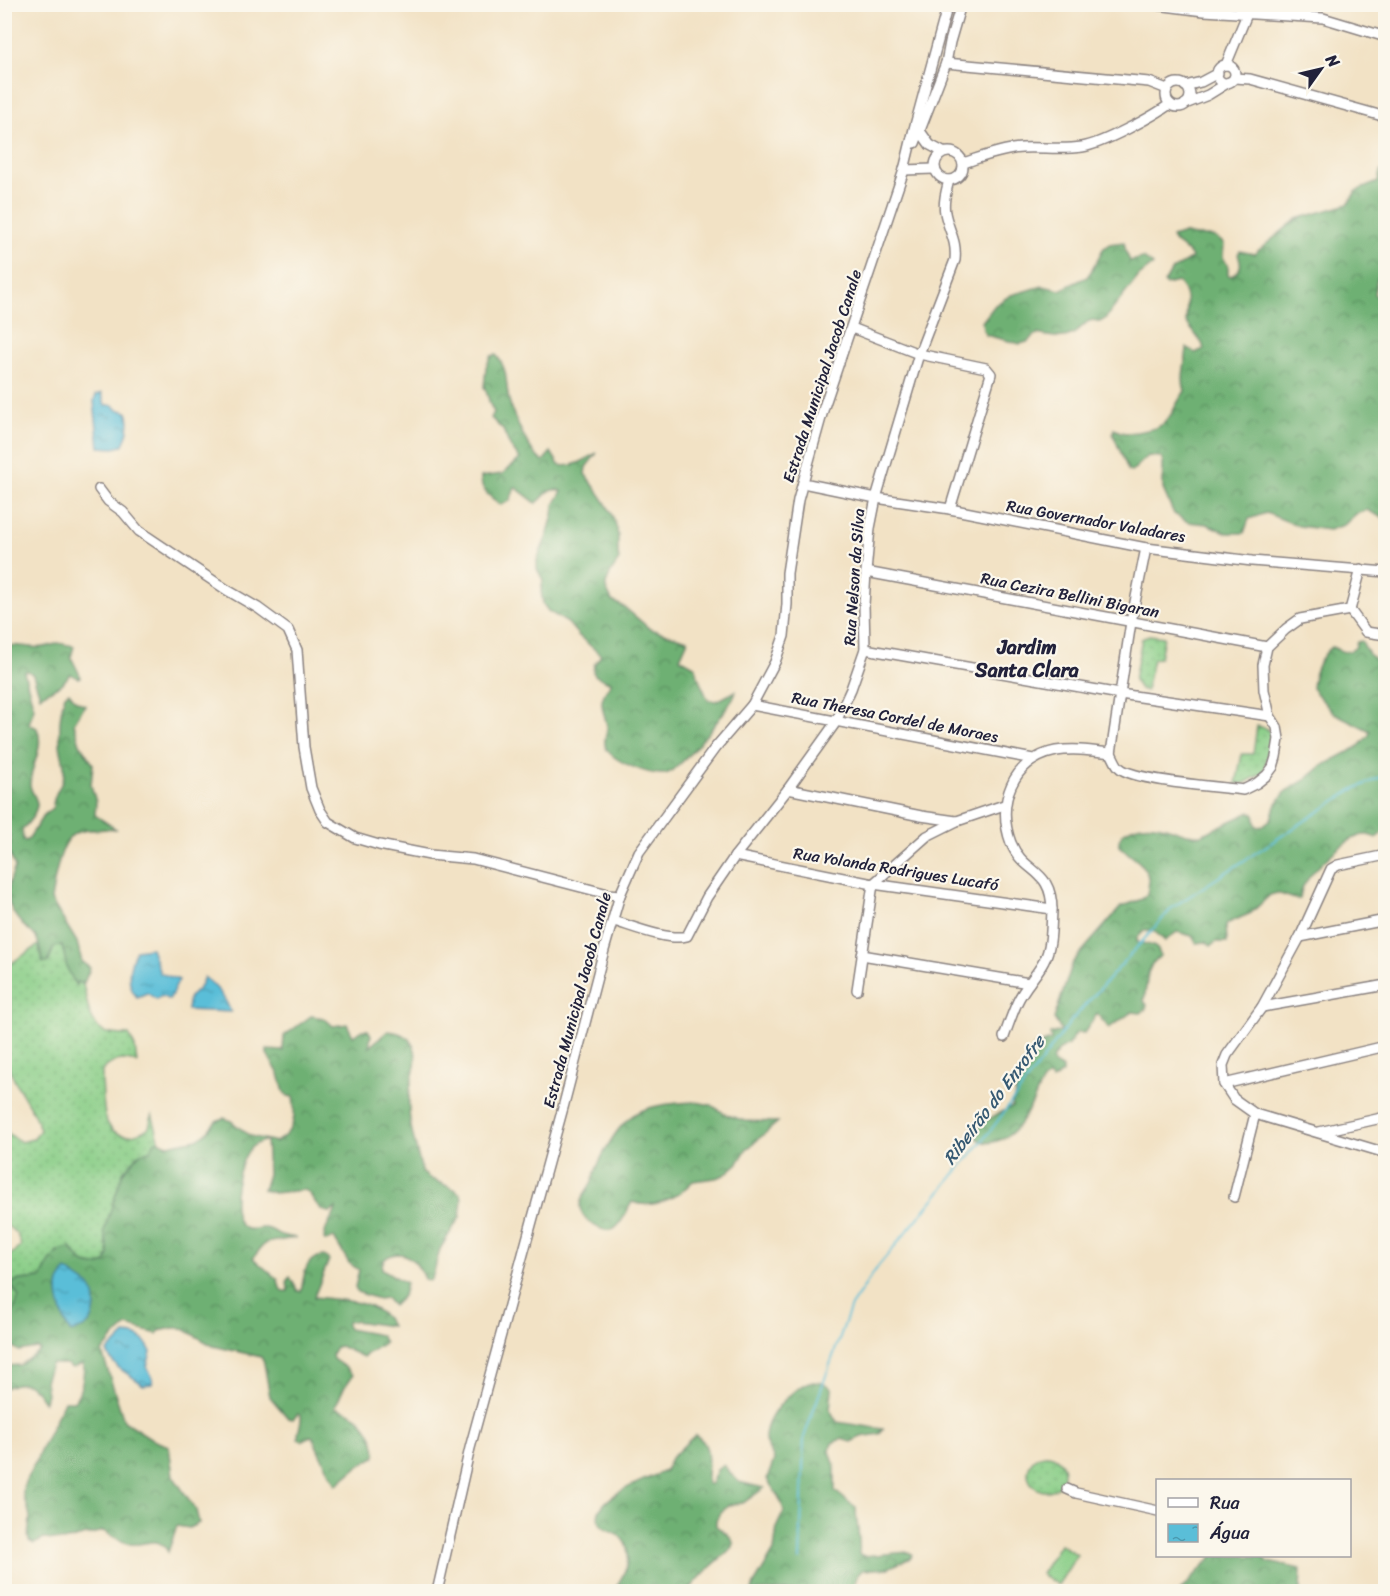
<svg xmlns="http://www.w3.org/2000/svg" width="1390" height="1596" viewBox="0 0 1390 1596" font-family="Sriracha,sans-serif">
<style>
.grass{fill:url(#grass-dots);stroke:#557860;stroke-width:1.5}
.forest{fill:url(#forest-crowns);stroke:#486957;stroke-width:1.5}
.pitch{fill:#88cd86;stroke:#557860;stroke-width:1.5}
.water{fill:url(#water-ripples);stroke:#3e708a;stroke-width:1.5}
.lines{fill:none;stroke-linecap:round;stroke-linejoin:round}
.stream{stroke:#5abed8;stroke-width:2}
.minor-casing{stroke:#8a8280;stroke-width:12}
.minor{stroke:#fff;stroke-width:9}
.labels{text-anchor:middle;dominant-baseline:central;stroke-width:4.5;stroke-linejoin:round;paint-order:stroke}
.street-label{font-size:16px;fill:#22223b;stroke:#fbf7ec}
.water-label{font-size:18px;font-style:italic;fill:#365972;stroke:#fbf7ec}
.quarter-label{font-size:20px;font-weight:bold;fill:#22223b;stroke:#fbf7ec}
</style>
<defs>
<pattern id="grass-dots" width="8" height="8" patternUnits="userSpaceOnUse" patternTransform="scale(1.5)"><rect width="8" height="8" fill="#88cd86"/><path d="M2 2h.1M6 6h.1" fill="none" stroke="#75b075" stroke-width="1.8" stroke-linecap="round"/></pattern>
<pattern id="forest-crowns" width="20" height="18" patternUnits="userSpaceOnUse" patternTransform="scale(1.5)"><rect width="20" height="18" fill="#6eb073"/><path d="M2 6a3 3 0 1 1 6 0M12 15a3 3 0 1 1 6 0" fill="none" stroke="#5a8f60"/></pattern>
<pattern id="water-ripples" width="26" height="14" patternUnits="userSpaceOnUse" patternTransform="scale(1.5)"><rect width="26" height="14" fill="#5abed8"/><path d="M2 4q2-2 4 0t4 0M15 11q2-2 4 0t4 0" fill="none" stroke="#4a9ab0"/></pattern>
</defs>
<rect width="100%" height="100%" fill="#fbf7ec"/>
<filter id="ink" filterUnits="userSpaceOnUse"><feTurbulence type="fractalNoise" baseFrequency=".0167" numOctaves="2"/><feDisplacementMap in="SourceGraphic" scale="12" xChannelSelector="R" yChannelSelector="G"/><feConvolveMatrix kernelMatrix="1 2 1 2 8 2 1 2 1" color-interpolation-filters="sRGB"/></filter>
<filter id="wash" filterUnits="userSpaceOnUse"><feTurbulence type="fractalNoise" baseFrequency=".008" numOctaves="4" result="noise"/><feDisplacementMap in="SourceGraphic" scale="24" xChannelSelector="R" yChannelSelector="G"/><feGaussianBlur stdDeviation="1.35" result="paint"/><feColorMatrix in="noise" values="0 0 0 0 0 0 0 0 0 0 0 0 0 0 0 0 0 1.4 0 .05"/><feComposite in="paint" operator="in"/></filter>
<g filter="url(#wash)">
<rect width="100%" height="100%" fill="#f2e2c5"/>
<g class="grass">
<polygon points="1149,635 1164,637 1160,658 1153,659 1146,691 1140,689 1134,680 1142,638"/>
<polygon points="1257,726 1267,729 1272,735 1264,772 1245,783 1236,784 1242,754 1253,754"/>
<path d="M38 945 49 961 54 947 58 945 63 948 76 982 83 984C87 999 88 1024 104 1032 111 1035 122 1035 129 1035L135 1047 137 1063C123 1057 113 1060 102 1071 102 1081 103 1110 106 1119 113 1140 135 1138 149 1127L152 1114 160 1142 150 1151 104 1231 109 1255 106 1263C87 1270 81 1263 71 1248L57 1252 41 1278 20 1280 12 1287 20 1296 13 1312 9 1311 7 1303 5 1305V1259L21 1246 17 1234 5 1224 4 1128 10 1135 21 1142 33 1139 40 1130C33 1105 14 1088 8 1064 2 1042 13 1022 10 1000 8 991 0 980 5 970 9 962 31 952 38 945Z"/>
<circle cx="1046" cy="1473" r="18"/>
</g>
<g class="forest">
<path d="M1385 168 1386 246 1383 248 1385 270 1377 279 1374 294 1385 303V519L1367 510 1356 514 1344 525 1329 530 1299 526 1266 513 1249 519 1244 533H1227L1207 524 1188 522 1174 514 1163 489V461L1161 457 1148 456 1131 472 1128 470 1113 434 1114 429C1123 434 1127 433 1137 432 1174 427 1166 417 1185 391 1180 377 1186 363 1187 348L1195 353 1204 349 1202 343 1186 322C1187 309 1189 290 1177 282L1166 285 1164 283 1171 271 1192 258C1188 248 1175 247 1172 237L1184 233C1199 241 1210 229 1224 244L1223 257 1228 266V275L1231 276C1242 270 1242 264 1238 254L1240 251 1254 254 1297 219 1348 204 1356 191 1378 182 1380 172Z"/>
<path d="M1124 242 1126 252 1130 261 1143 258 1153 265 1139 276 1105 319 1100 322C1086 315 1082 331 1071 335 1061 340 1048 336 1037 334L1027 342 1020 344 986 335 983 330 982 322 995 305 1011 295 1043 286 1060 290 1087 277 1092 270 1103 249 1109 244Z"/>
<path d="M496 355C509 370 505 382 509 400 512 414 531 456 543 461L551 452 559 465C573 468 584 460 597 453L586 467 585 474C598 492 616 513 618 536 618 544 617 551 619 560L611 572 606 584V588L612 601 624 607 650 629 688 640 680 658 696 667V672L708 700 717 701 736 691C733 705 682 767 668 773 654 778 613 762 606 748 602 740 608 734 607 726 602 704 597 703 611 683L596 676 593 672 594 665 601 655 579 636 568 623 548 611 543 604 541 591 543 580 537 569V560L547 536 553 515 554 505 562 491C546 486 546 498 536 503L515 487 510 501 501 505C491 497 480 491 481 477L502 474 520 459 510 446 503 430 491 418 494 412C488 404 489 395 484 387L486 367 491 356Z"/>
<path d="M1362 641C1367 653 1372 661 1385 663V831L1376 838C1373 837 1370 835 1367 835 1349 833 1312 871 1304 885 1301 888 1301 894 1300 899H1295L1277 893 1270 895 1251 913 1226 924 1227 942H1216L1211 946 1206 942 1196 943 1192 936 1177 932 1165 941 1153 930H1145L1138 937 1137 942C1147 945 1159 944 1160 956L1152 964 1148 973 1144 1001 1147 1005 1146 1009 1141 1013 1132 1012 1109 1028 1097 1014 1084 1033 1077 1032 1068 1045 1058 1051 1052 1059 1054 1064 1063 1069V1073L1052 1080 1049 1076C1040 1082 1038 1090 1034 1100 1025 1116 1016 1136 997 1141 989 1144 982 1143 976 1137V1130C986 1119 999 1113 1012 1107L1016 1089 1034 1046 1051 1040 1050 1034 1062 1031 1054 1019 1073 962 1121 907 1142 899 1147 894 1149 882 1147 873 1140 863 1119 846C1116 829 1141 823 1155 825 1171 826 1184 837 1201 835L1250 812 1254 814 1256 826 1261 827 1271 819 1275 806 1286 791 1305 780 1322 766 1358 747 1369 735 1370 731 1332 712 1312 688C1313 673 1320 656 1332 647 1342 652 1346 654 1355 648L1357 642Z"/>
<path d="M58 643 74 646 71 657 81 677 78 678 70 674 62 684 40 696 33 675 28 671 24 672 34 708 29 724 37 728C45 748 31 764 30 784 30 792 38 798 37 806 35 816 28 823 22 830L23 840 26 841 29 838 43 816 53 807C53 790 64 787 64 772 65 762 60 752 60 743 59 727 60 710 65 695L69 692 76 701 85 705 74 723 80 744 93 764 91 785 96 802 95 815 116 829C104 830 84 828 74 834 59 844 54 883 51 900L77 942 82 962 90 968 84 983 76 982V986L67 968 62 945 54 947 47 963H43C39 955 41 943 35 936 31 931 25 928 21 923 4 904 5 890 15 867L9 852 10 836 5 832V646C26 643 34 653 58 643Z"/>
<path d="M311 1016 324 1018 333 1026 347 1024 353 1036 362 1030H368L371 1035 369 1047 388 1031C398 1032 410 1036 414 1047 419 1059 412 1076 410 1089 405 1117 416 1145 422 1172L429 1178 456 1190 461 1195 462 1199 460 1217 440 1249 432 1279 429 1281 424 1279C421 1272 418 1264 411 1259 400 1250 381 1254 382 1269L406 1283 403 1296 393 1306 386 1298 378 1299 357 1292 355 1287 359 1270 349 1263 334 1238H331L326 1241 324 1239C325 1222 334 1221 336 1208L331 1212C317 1213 315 1197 305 1190L274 1193 263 1190 268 1174 266 1140C262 1142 256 1143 253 1146 238 1157 227 1212 242 1226 248 1232 256 1228 264 1228 272 1228 275 1233 281 1235 286 1237 290 1236 295 1238L265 1243 253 1258 278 1280 280 1288 284 1291H288L287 1280 290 1277 298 1291 301 1292C304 1276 304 1257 324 1256L329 1260 314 1297C340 1300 378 1299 391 1326L354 1321 347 1322 346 1325 348 1329 380 1335 385 1342 363 1357 340 1346 336 1347 332 1354 333 1359 346 1368 353 1375 344 1388 335 1407C340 1410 347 1410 353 1414 365 1422 379 1443 375 1457L360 1465 336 1485C331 1473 315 1448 314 1438L311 1436 302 1441 298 1439C297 1431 302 1424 301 1416L298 1414 293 1419 288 1418 270 1397 264 1363 261 1357 213 1346 182 1328H173L159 1331 157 1334 127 1326 114 1337 102 1352 124 1421 155 1441 169 1446 173 1476 196 1510 199 1523 189 1528 177 1526 168 1552C158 1533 144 1547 130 1544 121 1542 111 1535 103 1531L63 1541 44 1539 34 1544 29 1541C27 1533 30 1526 30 1518 30 1508 22 1500 23 1491 24 1479 31 1471 36 1461 44 1441 55 1422 64 1401H74C81 1393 85 1374 83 1364L72 1368 66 1364H51L45 1381 47 1394 44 1402C33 1383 25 1379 5 1388L4 1366 20 1365 40 1350 37 1348 19 1351 5 1341V1305L7 1303 9 1311 13 1312 19 1297 12 1287 13 1282 20 1280 41 1278C49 1264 53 1249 71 1248 81 1263 88 1270 106 1263L109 1254 104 1231 123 1172 140 1153 150 1151 155 1141H158L168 1145 197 1139 206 1133 216 1121 224 1118 231 1121 250 1136 276 1142C295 1131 296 1117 293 1097L288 1096 284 1092 279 1074 267 1054V1050L283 1051 284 1036Z"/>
<path d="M696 1102 711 1105 727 1115 745 1121 778 1122 746 1150 738 1163 724 1175 716 1178 693 1181C678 1197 654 1210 632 1202 627 1209 622 1225 614 1229 601 1234 580 1219 580 1206 580 1197 589 1189 592 1181 599 1159 618 1120 641 1111 657 1104 678 1103 696 1102Z"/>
<path d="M809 1382C819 1382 825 1382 832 1389L830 1410 837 1422 883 1429 879 1434 861 1437 851 1442 841 1439 832 1443 830 1451 835 1467V1491L856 1508C856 1524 861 1539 859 1554L864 1556 908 1552 912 1554 911 1558 888 1568 863 1570 857 1575 855 1584 857 1591H752L753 1586 774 1551 777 1526 784 1511 781 1501 767 1479 774 1460C772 1452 764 1446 765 1438 765 1416 791 1390 809 1382Z"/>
<path d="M695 1435C714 1444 706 1468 707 1484H711L717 1470 723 1465 739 1482 764 1488 743 1503 729 1505 720 1513 716 1520V1526C723 1531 735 1537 733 1547L705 1572 688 1591H613C625 1575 638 1550 617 1534 611 1530 602 1529 599 1521 591 1498 649 1478 665 1471L671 1458Z"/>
<polygon points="1213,1556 1261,1556 1268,1562 1301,1569 1300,1591 1180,1591"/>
</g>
<polygon class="pitch" points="1060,1544 1077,1555 1058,1585 1041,1574"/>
<g class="water">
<path d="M102 393 105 405H113L116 409 127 412C131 422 128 436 122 446L114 448 99 447 94 401 96 395Z"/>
<path d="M151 948 160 973 179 980 169 1000 162 996 156 999 147 993 137 997C125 985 129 964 136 950Z"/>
<path d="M204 977C217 986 225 997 231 1012L187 1010 189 997 198 990Z"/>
<path d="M66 1270 91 1287C97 1299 97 1319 85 1327 81 1330 75 1330 70 1332 64 1323 55 1294 59 1283 60 1279 64 1274 66 1270Z"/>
<path d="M125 1334C140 1335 145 1339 151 1352L147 1366 153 1379 152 1384 143 1385C130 1373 114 1370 107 1352Z"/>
</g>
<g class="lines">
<polyline class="stream" points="800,1560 804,1437 851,1306 879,1265 988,1134 1071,1021 1173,907 1352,790 1386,775"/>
</g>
</g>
<g filter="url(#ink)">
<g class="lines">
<defs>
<g id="minor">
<polyline points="1149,4 1204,11 1323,18 1386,37"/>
<polyline points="946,63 1149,82 1167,89"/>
<polyline points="1226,65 1247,14 1248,4"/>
<circle cx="1226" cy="74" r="9"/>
<polyline points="1234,78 1250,79 1386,117"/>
<circle cx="1178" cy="95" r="12"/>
<polyline points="1185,86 1201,82 1218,73"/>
<polyline points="1185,104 1208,95 1229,82"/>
<polyline points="920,131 930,145 943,152"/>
<polyline points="915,143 946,63 950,42 961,4"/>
<circle cx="949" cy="166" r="14"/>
<path d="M963 163C982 157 1002 149 1022 148 1042 147 1062 150 1082 147 1102 144 1154 116 1170 104"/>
<polyline points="905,167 904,170 934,169"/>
<polyline points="852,328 919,354 986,368 991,374 950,509"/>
<polyline points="803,483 876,498 950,509 1146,548 1252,561 1386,572"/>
<polyline points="99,489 108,501 123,512 139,531 227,590 258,608 288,630 297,650 304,747 311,788 320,810 328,822 355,838 379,845 430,855 473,859 608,894 620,895"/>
<polyline points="866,572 1267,647"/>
<polyline points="1350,610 1366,632 1386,635"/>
<polyline points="1350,610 1361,569"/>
<polyline points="865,649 1120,694 1270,716"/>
<polyline points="752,705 1033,759"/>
<path d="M1111 753C1114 758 1116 765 1120 768 1134 781 1221 787 1243 790L1257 783 1267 775 1273 767 1276 757 1279 739 1277 727 1270 716 1264 690 1263 665 1267 647 1286 629 1300 619 1350 610"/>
<polyline points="1111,753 1131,622 1146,548"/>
<polyline points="788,789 921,816 956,821"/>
<polyline points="1386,855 1338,865 1331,869 1300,937 1262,1007 1227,1055 1223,1065 1224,1084 1234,1099 1255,1114 1386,1153"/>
<polyline points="735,856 873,884 1052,909"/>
<path d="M614 921C634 927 668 941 687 936L707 897 735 856 788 789 836 722 851 689 865 649 864 605 866 572 870 528 876 498 919 354 955 260C957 240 949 232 945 213 943 202 946 192 949 180"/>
<polyline points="1300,937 1386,920"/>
<polyline points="862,955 1029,983"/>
<polyline points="857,990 873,884 927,836 957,821 1004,805"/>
<polyline points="1262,1007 1386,985"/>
<path d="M1004 1037C1008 1026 1012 1014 1017 1003 1024 987 1037 975 1044 961 1052 946 1051 926 1052 911 1052 867 1024 875 1011 843 996 803 1012 760 1056 751 1075 748 1093 751 1111 753"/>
<polyline points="1224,1084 1386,1046"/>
<polyline points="1319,1132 1386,1117"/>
<polyline points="1234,1197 1255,1114"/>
<polyline points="1067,1489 1076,1493 1158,1511"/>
<polyline points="437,1592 470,1448 564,1104 604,950 620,895 639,852 715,748 752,705 775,662 784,636 787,604 787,573 798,500 824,407 904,170 914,129 948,4"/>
</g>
</defs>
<use href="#minor" class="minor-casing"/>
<use href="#minor" class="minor"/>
</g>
</g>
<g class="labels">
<g class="street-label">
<text transform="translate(822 376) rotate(-72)">Estrada Municipal Jacob Canale</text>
<text transform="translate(1096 521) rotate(10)">Rua Governador Valadares</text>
<text transform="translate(854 577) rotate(-86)">Rua Nelson da Silva</text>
<text transform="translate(1070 595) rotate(11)">Rua Cezira Bellini Bigaran</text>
<text transform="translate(895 717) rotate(11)">Rua Theresa Cordel de Moraes</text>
<text transform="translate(896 869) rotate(9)">Rua Yolanda Rodrigues Lucafó</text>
<text transform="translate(577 1000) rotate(-75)">Estrada Municipal Jacob Canale</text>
</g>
<g class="water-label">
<text transform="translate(994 1100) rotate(-53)">Ribeirão do Enxofre</text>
</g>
<g class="quarter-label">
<text x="1027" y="647">Jardim<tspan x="1027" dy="23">Santa Clara</tspan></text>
</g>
</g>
<rect width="1390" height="1596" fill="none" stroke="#fbf7ec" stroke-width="24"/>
<rect x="1156" y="1479" width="195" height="78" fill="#fbf7ec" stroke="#a4a2a5" stroke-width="1.5"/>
<rect x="1168" y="1498" width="30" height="9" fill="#ffffff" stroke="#a4a2a5" stroke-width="1.5"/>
<text x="1210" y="1509" font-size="18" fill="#22223b">Rua</text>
<rect x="1168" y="1524" width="30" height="18" fill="url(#water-ripples)" stroke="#a4a2a5" stroke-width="1.5"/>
<text x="1210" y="1539" font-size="18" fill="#22223b">Água</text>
<g transform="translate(1321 69) rotate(56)" stroke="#fbf7ec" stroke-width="4.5" paint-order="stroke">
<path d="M0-4.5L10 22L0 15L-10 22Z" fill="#22223b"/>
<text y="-9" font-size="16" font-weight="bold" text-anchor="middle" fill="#22223b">N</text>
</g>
</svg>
